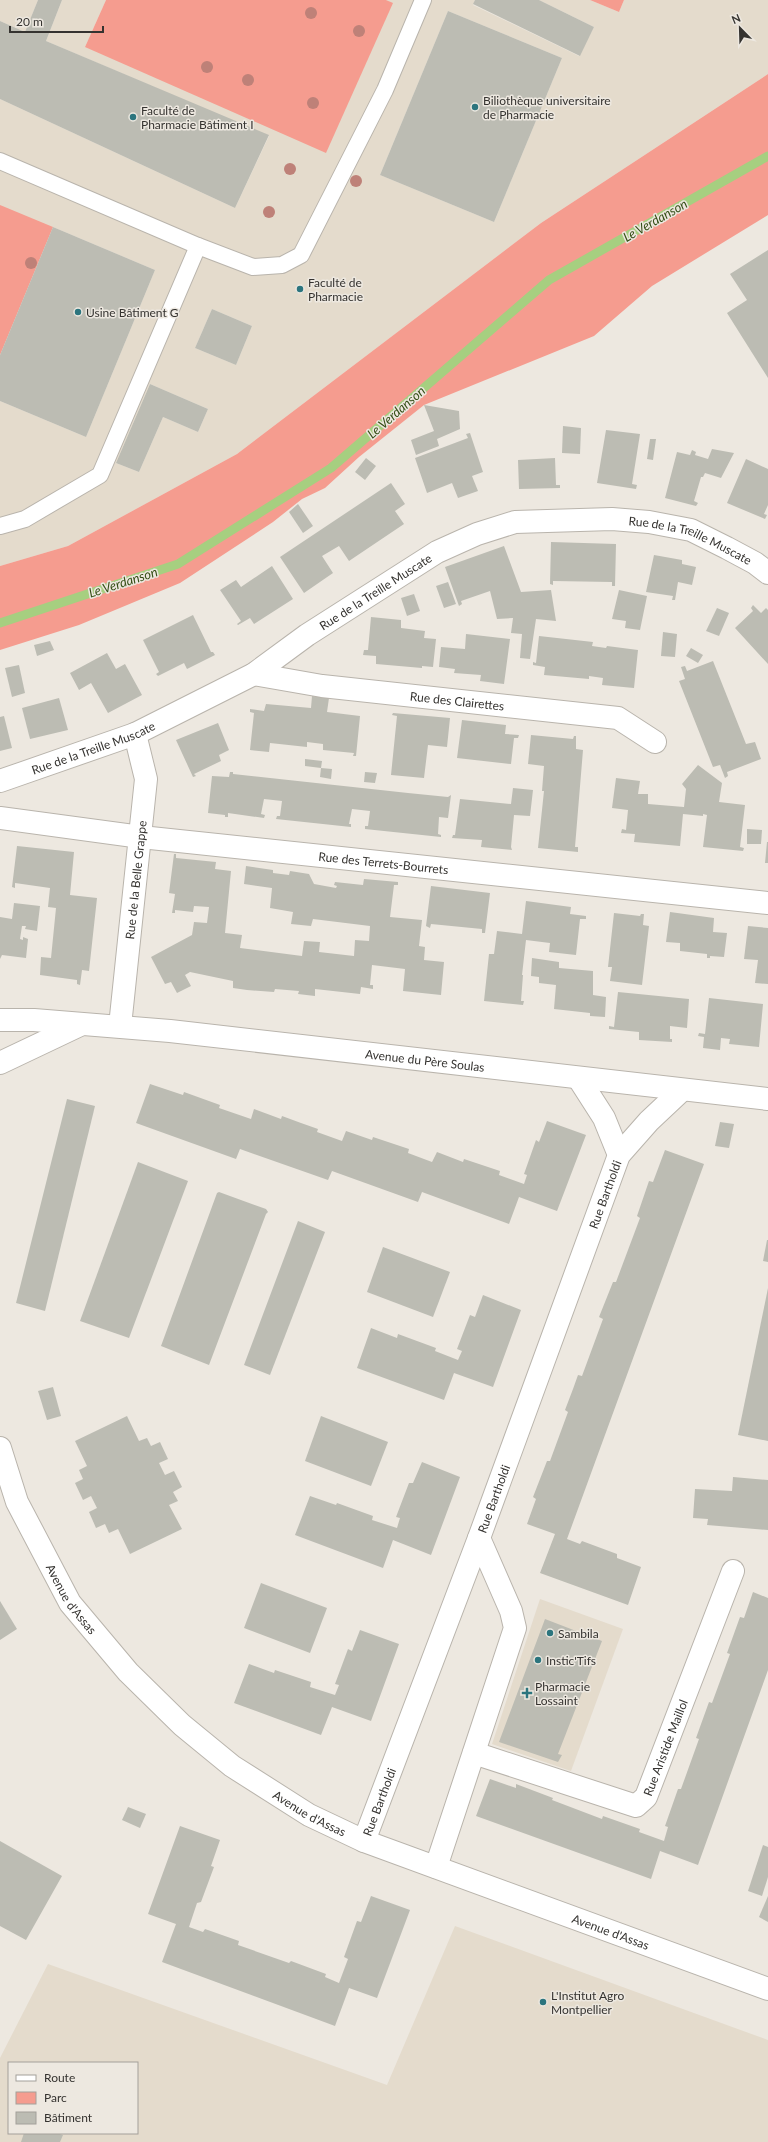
<svg xmlns="http://www.w3.org/2000/svg" width="768" height="2142" viewBox="0 0 768 2142" font-family="Lato,sans-serif">
<style>
.built{fill:#e4dbcc;fill-rule:evenodd}
.green{fill:#f59c8f}
.lines{fill:none;stroke-linecap:round;stroke-linejoin:round}
.stream{stroke:#a6cf80;stroke-width:9}
.building{fill:#bcbcb3}
.service-casing{stroke:#b9b4ac;stroke-width:18}
.minor-casing{stroke:#b9b4ac;stroke-width:24}
.tertiary-casing{stroke:#b9b4ac;stroke-width:24}
.secondary-casing{stroke:#b9b4ac;stroke-width:24}
.service{stroke:#fff;stroke-width:16}
.minor{stroke:#fff;stroke-width:22}
.tertiary{stroke:#fff;stroke-width:22}
.secondary{stroke:#fff;stroke-width:22}
.tree{fill:#be8178}
.poi-dot{fill:#2c757e;stroke:#ede8e0;stroke-width:1.5}
.labels{text-anchor:middle;dominant-baseline:central;stroke-width:3;stroke-linejoin:round;paint-order:stroke}
.poi-label{font-size:12px;fill:#353330;stroke:#ede8e0;text-anchor:start}
.street-label{font-size:12px;fill:#353330;stroke:#ede8e0}
.water-label{font-size:13px;font-style:italic;fill:#354f17;stroke:#ede8e0}
</style>
<rect width="100%" height="100%" fill="#ede8e0"/>
<g class="built">
<polygon points="0,0 38,0 25,32 0,21"/>
<path d="M62 0H106L85 47 393 4 386 0H475L473 5 579 56 594 27 539 0H590L619 12 624 0H768V74L541 223 237 454 68 546 0 566V401L86 437 155 270 53 227 0 355V99L235 208 269 136 46 41ZM448 11 562 58 494 222 380 175ZM212 309 252 326 236 365 195 348ZM150 384 208 409 198 432 163 417 139 472 116 463Z"/>
<polygon points="540,1599 623,1629 571,1771 492,1744"/>
<path d="M455 1926 768 2040V2142H0V2058L48 1964 387 2085ZM9 2063H137V2133H9Z"/>
</g>
<g class="green">
<polygon points="106,0 386,0 393,3 326,153 85,47"/>
<polygon points="590,0 624,0 619,12"/>
<polygon points="768,74 768,215 652,286 594,336 424,405 359,457 325,488 302,499 273,522 180,583 79,625 0,650 0,566 68,546 237,454 541,223"/>
<polygon points="0,205 53,227 0,355"/>
</g>
<g class="lines">
<polyline class="stream" points="0,623 178,564 331,468 549,280 768,156"/>
</g>
<g class="building">
<polygon points="38,0 62,0 46,41 269,135 235,208 0,99 0,21 25,32"/>
<polygon points="475,0 539,0 594,27 580,56 473,4"/>
<polygon points="448,11 562,58 494,222 380,175"/>
<polygon points="53,227 155,270 86,437 0,401 0,355"/>
<polygon points="768,250 768,378 727,313 747,300 730,274"/>
<polygon points="212,309 252,326 236,365 195,348"/>
<polygon points="150,384 208,409 198,432 163,417 139,472 116,463"/>
<polygon points="424,405 459,411 460,429 437,439 439,446 416,455 411,440 434,431"/>
<polygon points="563,426 581,428 580,454 562,453"/>
<polygon points="606,430 640,434 632,484 637,485 636,489 597,483"/>
<polygon points="470,433 483,472 472,476 478,491 458,498 452,483 427,493 415,458 468,438 466,434"/>
<polygon points="650,439 656,439 653,460 647,459"/>
<polygon points="712,449 734,453 721,478 705,473 703,477 701,477 694,501 698,503 696,506 665,498 677,452 690,455 692,450 696,452 695,455 708,459"/>
<polygon points="366,458 376,466 365,480 355,472"/>
<polygon points="555,458 556,485 560,485 560,488 519,489 518,460"/>
<polygon points="746,459 768,469 768,505 764,514 767,515 765,519 727,503"/>
<polygon points="391,483 405,504 395,511 404,524 349,561 339,546 322,556 333,573 304,593 280,557"/>
<polygon points="298,504 313,526 303,533 289,512"/>
<polygon points="551,542 616,544 615,586 612,586 612,582 553,581 553,585 550,584"/>
<polygon points="504,546 521,592 551,590 556,621 536,619 530,659 520,658 522,634 511,633 513,618 497,619 490,591 461,601 462,604 459,606 445,567"/>
<polygon points="654,555 682,560 682,564 696,567 692,585 678,582 675,600 672,600 673,596 646,592"/>
<polygon points="272,566 293,599 254,624 250,618 238,625 237,624 241,621 220,590 236,580 241,587"/>
<polygon points="448,582 456,604 444,608 436,586"/>
<polygon points="619,590 647,596 640,630 625,628 626,621 612,619"/>
<polygon points="414,594 420,611 407,616 401,598"/>
<polygon points="753,605 761,613 766,608 768,610 768,664 735,628 753,611 751,608"/>
<polygon points="717,608 729,613 719,636 706,631"/>
<polygon points="193,615 211,652 213,652 215,655 187,669 184,663 158,676 156,674 159,672 143,640"/>
<polygon points="371,617 401,620 401,628 425,631 424,638 436,639 433,667 422,666 422,668 376,664 376,656 363,655 364,650 368,650"/>
<polygon points="663,632 677,634 675,657 661,656"/>
<polygon points="466,634 510,639 504,684 480,681 481,675 454,673 455,669 439,667 441,647 465,649"/>
<polygon points="539,636 593,642 592,646 606,648 607,646 638,650 634,688 602,685 603,678 589,676 589,679 544,675 545,667 533,665 533,662 536,663"/>
<polygon points="50,641 54,650 37,656 34,645"/>
<polygon points="691,648 703,655 698,663 686,656"/>
<polygon points="107,653 116,669 125,664 142,695 108,713 91,683 79,690 70,673"/>
<polygon points="713,661 746,744 755,742 761,759 727,772 728,776 725,778 720,765 713,767 679,681 685,679 681,667 685,666 687,671"/>
<polygon points="19,665 25,693 12,697 5,668"/>
<polygon points="312,696 329,698 327,712 360,716 356,756 353,756 354,753 323,750 323,744 307,742 307,747 270,743 269,752 250,750 254,713 250,712 250,709 264,711 266,704 311,708"/>
<polygon points="59,698 68,730 30,739 22,708"/>
<polygon points="393,713 450,718 447,747 428,745 424,778 391,775 397,716 392,715"/>
<polygon points="4,716 12,748 0,751 0,717"/>
<polygon points="462,720 506,725 505,734 519,735 518,738 514,738 511,764 457,758"/>
<polygon points="218,723 229,750 219,755 221,761 194,774 196,776 193,777 176,740"/>
<polygon points="531,735 573,739 574,736 576,736 576,749 583,750 575,847 578,847 578,852 538,848 544,791 542,791 544,766 528,764"/>
<polygon points="305,759 322,761 321,768 305,766"/>
<polygon points="698,765 722,783 719,802 745,805 740,847 744,848 743,851 703,847 707,815 703,814 703,816 683,814 680,846 634,842 635,834 621,833 622,829 626,830 628,810 612,808 616,778 640,781 638,794 648,794 648,804 684,807 686,789 682,784"/>
<polygon points="321,768 332,769 331,779 320,777"/>
<polygon points="230,772 233,772 233,774 408,793 448,797 451,795 448,818 439,817 438,834 441,835 441,837 365,829 365,826 368,826 370,811 352,809 349,824 351,824 351,827 276,819 277,816 280,816 282,801 264,799 261,814 265,815 264,818 228,813 228,817 225,817 225,815 208,813 212,776 229,777"/>
<polygon points="365,772 377,773 375,783 364,782"/>
<polygon points="513,788 533,790 530,816 514,815 511,847 512,850 481,847 482,840 452,838 453,835 455,835 460,799 511,804"/>
<polygon points="747,829 762,830 761,844 747,844"/>
<polygon points="767,842 768,842 768,863 765,863"/>
<polygon points="17,846 74,852 70,895 97,898 89,971 82,970 80,985 77,984 77,980 40,975 41,957 51,958 56,908 48,907 50,888 15,883 15,888 12,887"/>
<polygon points="174,854 176,854 176,858 216,862 215,869 231,871 225,933 242,935 240,948 302,956 304,941 320,942 319,952 354,956 355,940 369,941 370,926 313,919 311,926 291,924 293,912 270,908 272,888 244,884 246,866 273,870 273,873 289,875 290,871 309,874 314,884 336,888 337,886 334,885 335,882 363,885 364,879 398,882 398,885 394,885 390,917 422,920 419,946 425,947 424,960 444,962 441,995 403,991 405,969 372,965 370,985 373,985 373,989 361,987 360,994 315,989 315,996 298,994 299,991 275,989 274,992 247,990 233,988 233,981 190,972 185,975 191,986 177,993 171,982 165,984 151,957 192,935 194,922 207,923 209,907 194,906 193,912 175,910 175,913 172,913 175,894 169,893"/>
<polygon points="431,886 490,893 485,933 482,933 482,929 431,924 430,928 426,926"/>
<polygon points="526,901 571,907 570,914 586,916 586,919 580,919 576,955 549,952 550,943 526,940 522,975 523,975 521,1001 524,1001 523,1005 484,1001 489,954 494,954 497,931 522,934"/>
<polygon points="14,903 40,906 37,931 25,929 26,926 22,926 20,939 23,940 23,937 28,939 26,958 2,955 0,959 0,917 12,919"/>
<polygon points="670,912 714,918 713,932 727,933 724,957 710,956 710,958 707,958 707,954 680,951 680,943 666,942"/>
<polygon points="614,913 640,916 641,914 644,914 643,925 649,926 642,985 610,981 612,967 608,967"/>
<polygon points="748,926 768,928 768,984 755,983 758,960 744,959"/>
<polygon points="532,958 559,962 559,968 593,971 593,995 606,997 605,1017 590,1016 590,1013 554,1009 556,985 539,983 539,977 531,976"/>
<polygon points="618,992 689,999 687,1028 670,1026 670,1039 672,1039 672,1042 639,1040 639,1032 609,1029 609,1026 614,1027"/>
<polygon points="709,998 763,1004 759,1047 729,1044 730,1039 721,1038 720,1050 703,1048 704,1037 698,1036 699,1033 705,1034"/>
<polygon points="150,1084 183,1095 184,1092 220,1105 219,1108 251,1119 254,1109 281,1119 282,1116 301,1123 318,1129 317,1132 342,1141 346,1131 372,1140 373,1137 409,1149 408,1153 432,1162 437,1152 463,1162 464,1159 500,1171 499,1175 524,1184 527,1175 524,1174 536,1140 539,1142 547,1121 586,1135 557,1211 519,1197 509,1224 422,1192 418,1202 332,1171 328,1180 240,1149 236,1159 136,1123"/>
<polygon points="67,1099 95,1106 45,1311 16,1303"/>
<polygon points="720,1122 734,1124 729,1148 715,1146"/>
<polygon points="665,1150 704,1164 567,1539 580,1544 582,1541 617,1554 617,1558 641,1567 628,1605 540,1573 555,1534 527,1524 536,1499 533,1497 547,1461 550,1461 568,1412 565,1410 573,1389 578,1375 582,1376 603,1319 599,1317 613,1282 616,1282 640,1218 637,1216 649,1181 653,1182"/>
<polygon points="138,1162 188,1181 129,1338 80,1321"/>
<polygon points="219,1192 266,1209 268,1212 266,1214 209,1365 161,1346 217,1193"/>
<polygon points="298,1221 325,1232 270,1375 244,1365"/>
<polygon points="767,1240 768,1240 768,1262 763,1261"/>
<polygon points="383,1247 450,1272 433,1317 367,1292"/>
<polygon points="768,1288 768,1441 738,1435"/>
<polygon points="483,1295 521,1310 493,1387 454,1373 444,1400 357,1368 371,1328 397,1338 398,1334 436,1348 435,1351 458,1360 462,1351 457,1349 470,1315 475,1317"/>
<polygon points="53,1387 61,1416 47,1420 38,1391"/>
<polygon points="127,1416 139,1441 147,1438 151,1446 160,1442 168,1459 159,1463 165,1475 174,1471 182,1487 173,1492 178,1501 169,1505 182,1529 130,1554 118,1529 109,1533 105,1524 96,1528 89,1512 97,1508 91,1496 83,1500 75,1483 83,1479 79,1470 87,1466 75,1441"/>
<polygon points="321,1416 388,1442 371,1486 305,1461"/>
<polygon points="422,1462 460,1477 431,1555 393,1540 383,1568 295,1535 310,1496 336,1505 337,1503 373,1516 372,1520 397,1528 400,1518 396,1517 409,1483 413,1483"/>
<polygon points="733,1477 768,1480 768,1530 707,1525 708,1519 693,1518 695,1489 732,1491"/>
<polygon points="261,1583 327,1608 310,1653 244,1628"/>
<polygon points="753,1592 768,1598 768,1670 698,1865 660,1851 651,1879 476,1816 490,1779 516,1788 516,1784 553,1798 552,1800 602,1819 603,1816 640,1829 639,1832 664,1841 668,1827 665,1826 678,1789 681,1789 699,1739 696,1738 709,1702 712,1703 730,1654 727,1653 740,1617 744,1618"/>
<polygon points="0,1601 17,1629 0,1640"/>
<polygon points="545,1619 602,1641 558,1754 562,1755 558,1762 499,1742"/>
<polygon points="360,1630 399,1644 371,1721 332,1707 321,1735 234,1703 249,1664 274,1673 275,1670 311,1682 310,1687 335,1695 339,1685 335,1684 348,1649 352,1651"/>
<polygon points="128,1807 146,1814 140,1828 122,1820"/>
<polygon points="180,1826 220,1840 211,1866 214,1867 201,1902 197,1903 189,1927 203,1932 205,1929 239,1941 238,1945 289,1963 291,1961 326,1974 325,1977 339,1983 348,1959 344,1957 357,1921 361,1922 371,1896 410,1910 377,1998 349,1988 335,2026 162,1962 176,1924 148,1914"/>
<polygon points="0,1841 62,1876 26,1940 0,1926"/>
<polygon points="763,1845 768,1847 768,1877 762,1896 748,1891"/>
<polygon points="768,1896 768,1922 759,1917"/>
<polygon points="24,2133 56,2133 63,2135 60,2142 21,2142"/>
</g>
<g class="lines">
<defs>
<g id="service">
<polyline points="0,161 198,246 253,267 282,265 301,255 385,90 423,0"/>
<polyline points="0,526 25,519 100,475 198,246"/>
</g>
<g id="minor">
<path id="s1" d="M254 674 322 686 618 718 655 742"/>
<path id="s2" d="M0 781 135 734 254 674 307 635 437 552 477 534 515 522 612 519 649 522 691 530 727 548 755 563 768 573"/>
<path id="s3" d="M0 818 141 837 768 903"/>
<path id="s4" d="M120 1026 146 779 135 734"/>
<polyline points="579,1079 604,1118 619,1155"/>
<path id="s5" d="M474 1753 636 1806 646 1797 733 1571"/>
<path id="s6" d="M364 1841 479 1538 619 1155 649 1121 682 1090"/>
<polyline points="436,1867 515,1628 511,1611 479,1538"/>
</g>
<g id="tertiary">
<path id="s7" d="M0 1448 17 1502 70 1603 128 1672 182 1725 232 1766 309 1815 364 1841 768 1989"/>
</g>
<g id="secondary">
<path id="s8" d="M0 1020H34L170 1031 768 1099"/>
<polyline points="0,1063 80,1025"/>
</g>
</defs>
<use href="#service" class="service-casing"/>
<use href="#minor" class="minor-casing"/>
<use href="#tertiary" class="tertiary-casing"/>
<use href="#secondary" class="secondary-casing"/>
<use href="#service" class="service"/>
<use href="#minor" class="minor"/>
<use href="#tertiary" class="tertiary"/>
<use href="#secondary" class="secondary"/>
</g>
<g class="tree">
<circle cx="311" cy="13" r="6"/>
<circle cx="359" cy="31" r="6"/>
<circle cx="207" cy="67" r="6"/>
<circle cx="248" cy="80" r="6"/>
<circle cx="313" cy="103" r="6"/>
<circle cx="290" cy="169" r="6"/>
<circle cx="356" cy="181" r="6"/>
<circle cx="269" cy="212" r="6"/>
<circle cx="31" cy="263" r="6"/>
</g>
<g class="poi-dot">
<circle cx="475" cy="107" r="4"/>
<circle cx="133" cy="117" r="4"/>
<circle cx="300" cy="289" r="4"/>
<circle cx="78" cy="312" r="4"/>
<circle cx="550" cy="1633" r="4"/>
<circle cx="538" cy="1660" r="4"/>
<path d="M525 1687h4v4h4v4h-4v4h-4v-4h-4v-4h4z"/>
<circle cx="543" cy="2002" r="4"/>
</g>
<g class="labels">
<g class="poi-label">
<text x="483" y="100">Biliothèque universitaire<tspan x="483" dy="14">de Pharmacie</tspan></text>
<text x="141" y="110">Faculté de<tspan x="141" dy="14">Pharmacie Bâtiment I</tspan></text>
<text x="308" y="282">Faculté de<tspan x="308" dy="14">Pharmacie</tspan></text>
<text x="86" y="312">Usine Bâtiment G</text>
<text x="558" y="1633">Sambila</text>
<text x="546" y="1660">Instic'Tifs</text>
<text x="535" y="1686">Pharmacie<tspan x="535" dy="14">Lossaint</tspan></text>
<text x="551" y="1995">L'Institut Agro<tspan x="551" dy="14">Montpellier</tspan></text>
</g>
<g class="street-label">
<text stroke="none"><textPath href="#s2" startOffset="759">Rue de la Treille Muscate</textPath></text>
<text stroke="none"><textPath href="#s2" startOffset="423">Rue de la Treille Muscate</textPath></text>
<text stroke="none"><textPath href="#s1" startOffset="205">Rue des Clairettes</textPath></text>
<text stroke="none"><textPath href="#s2" startOffset="99">Rue de la Treille Muscate</textPath></text>
<text stroke="none"><textPath href="#s3" startOffset="386">Rue des Terrets-Bourrets</textPath></text>
<text stroke="none"><textPath href="#s4" startOffset="147">Rue de la Belle Grappe</textPath></text>
<text stroke="none"><textPath href="#s8" startOffset="427">Avenue du Père Soulas</textPath></text>
<text stroke="none"><textPath href="#s6" startOffset="690">Rue Bartholdi</textPath></text>
<text stroke="none"><textPath href="#s6" startOffset="366">Rue Bartholdi</textPath></text>
<text stroke="none"><textPath href="#s7" startOffset="168">Avenue d'Assas</textPath></text>
<text stroke="none"><textPath href="#s5" startOffset="237">Rue Aristide Maillol</textPath></text>
<text stroke="none"><textPath href="#s6" startOffset="42">Rue Bartholdi</textPath></text>
<text stroke="none"><textPath href="#s7" startOffset="492">Avenue d'Assas</textPath></text>
<text stroke="none"><textPath href="#s7" startOffset="816">Avenue d'Assas</textPath></text>
</g>
<g class="water-label">
<text transform="translate(655 220) rotate(-30)">Le Verdanson</text>
<text transform="translate(396 412) rotate(-41)">Le Verdanson</text>
<text transform="translate(123 582) rotate(-18)">Le Verdanson</text>
</g>
</g>
<rect x="8" y="2062" width="130" height="72" fill="#ede8e0" stroke="#a3a09a"/>
<rect x="16" y="2075" width="20" height="6" fill="#ffffff" stroke="#a3a09a"/>
<text x="44" y="2082" font-size="12" fill="#353330">Route</text>
<rect x="16" y="2092" width="20" height="12" fill="#f59c8f" stroke="#a3a09a"/>
<text x="44" y="2102" font-size="12" fill="#353330">Parc</text>
<rect x="16" y="2112" width="20" height="12" fill="#bcbcb3" stroke="#a3a09a"/>
<text x="44" y="2122" font-size="12" fill="#353330">Bâtiment</text>
<g transform="translate(740 28) rotate(337)" stroke="#ede8e0" stroke-width="3" paint-order="stroke">
<path d="M0-3L7 15L0 10L-7 15Z" fill="#353330"/>
<text y="-6" font-size="11" font-weight="bold" text-anchor="middle" fill="#353330">N</text>
</g>
<path d="M10 26v6h93v-6" fill="none" stroke="#353330" stroke-width="2"/>
<text x="16" y="26" font-size="12" fill="#353330" stroke="#ede8e0" stroke-width="3" paint-order="stroke">20 m</text>
</svg>
